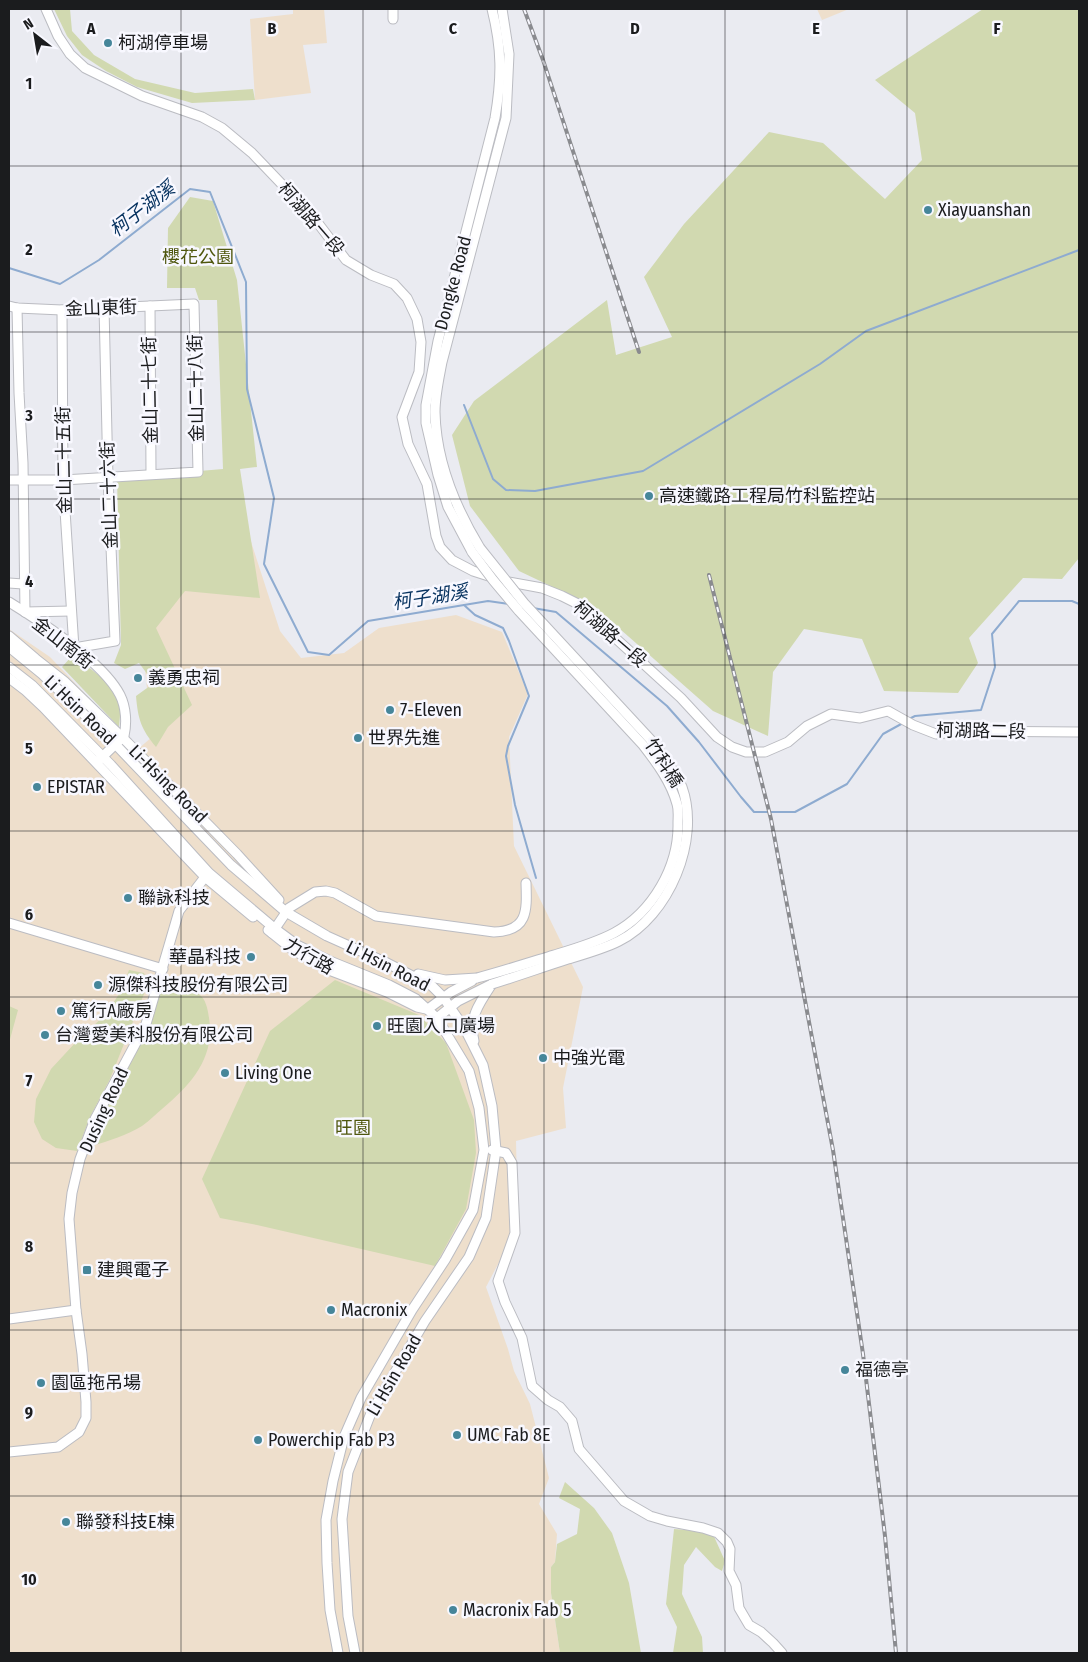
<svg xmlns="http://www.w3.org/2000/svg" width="1088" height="1662" viewBox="0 0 1088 1662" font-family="'Fira Sans Condensed','Noto Sans TC',sans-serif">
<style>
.industrial{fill:#eedfcc}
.green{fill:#d1d9b0}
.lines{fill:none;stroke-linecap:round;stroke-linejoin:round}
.stream{stroke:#8eabd0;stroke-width:2}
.minor-casing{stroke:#bbbcc2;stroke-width:11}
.minor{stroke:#fff;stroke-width:9}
.rail-casing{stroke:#8a8b8f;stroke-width:4}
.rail{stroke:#f8f8ff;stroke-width:2;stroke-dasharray:5.5;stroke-linecap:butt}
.minor-bridge-casing{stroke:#bbbcc2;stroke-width:11;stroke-linecap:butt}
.minor-bridge{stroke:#fff;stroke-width:9}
.grid{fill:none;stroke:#1b1c1e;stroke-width:1;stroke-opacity:0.55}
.poi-dot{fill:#46869a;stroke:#f8f8ff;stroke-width:2}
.labels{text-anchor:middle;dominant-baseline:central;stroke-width:5;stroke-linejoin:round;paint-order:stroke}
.poi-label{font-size:18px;fill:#1b1c1e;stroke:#f8f8ff;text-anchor:start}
.street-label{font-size:18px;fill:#1b1c1e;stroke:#f8f8ff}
.park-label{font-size:18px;fill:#4f570e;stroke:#f8f8ff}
.water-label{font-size:19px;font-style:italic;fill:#093461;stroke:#f8f8ff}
.grid-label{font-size:16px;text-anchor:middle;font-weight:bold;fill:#1b1c1e;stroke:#f8f8ff;stroke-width:5;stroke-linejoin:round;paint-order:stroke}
</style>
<rect width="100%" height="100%" fill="#eaebf1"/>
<g class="industrial">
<polygon points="293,9 324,9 327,43 303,45 311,93 255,100 250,19 293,14"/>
<polygon points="817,9 849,9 822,20"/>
<polygon points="231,480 280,631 301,658 344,653 379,628 456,615 502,632 528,694 509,737 514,846 583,987 563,1088 566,1128 516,1141 518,1226 486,1287 508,1349 514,1371 530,1404 549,1478 539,1504 557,1534 555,1562 551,1567 551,1593 560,1653 9,1653 9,629 50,657 138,749 152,737 126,486"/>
</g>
<g class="green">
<polygon points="54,9 70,9 72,31 94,55 135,79 195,93 253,89 255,100 192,103 137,87 106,71 82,55 67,36"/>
<polygon points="983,9 1079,9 1079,558 1062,579 1023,578 969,638 978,663 958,693 884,691 862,639 804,629 773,672 768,736 713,711 595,607 519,571 470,506 452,435 474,401 607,300 616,355 672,337 644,277 684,224 769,132 823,143 885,199 922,160 915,113 875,80"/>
<path d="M190 197 213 201 237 280 257 467 240 469 260 598 185 591 156 628 192 705 168 727 156 747C141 729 138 719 136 696L154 683 139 663 125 669 114 663 121 645 117 478 223 469 217 300H199L195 288H167L168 228Z"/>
<path d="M72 656C85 665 115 684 119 699 121 708 120 718 119 727L62 667Z"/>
<polygon points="129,970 144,973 148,984 110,1079 90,1117 77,1151 56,1148 42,1139 34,1122 36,1099 51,1069 76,1042 106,1014 121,991"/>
<path d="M164 979C176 984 193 987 202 997 208 1004 209 1018 210 1026 212 1062 188 1087 162 1109 156 1114 149 1121 142 1126 127 1135 109 1141 92 1146L105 1112 149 1028Z"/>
<polygon points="335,980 419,1015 446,1043 474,1120 476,1153 466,1209 435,1266 257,1225 220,1218 202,1179 270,1031"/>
<polygon points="9,1006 18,1010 9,1043"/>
<polygon points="565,1482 594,1508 612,1533 629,1583 641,1653 560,1653 551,1593 551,1567 555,1562 557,1544 577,1534 580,1509 559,1498"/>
<polygon points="674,1529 712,1532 725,1561 722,1571 715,1567 696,1547 684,1565 682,1594 702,1637 703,1653 673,1653 677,1627 666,1604"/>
</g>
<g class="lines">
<g class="stream">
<polyline points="9,268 60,284 99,260 190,189 210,192 246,282 247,389 274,498 264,564 308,652 329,655 368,621 488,601 509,604"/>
<polyline points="464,405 493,479 506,490 535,491 643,471 820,364 866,331 1079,250"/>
<polyline points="464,605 475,615 503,628 509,641 529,696 508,746 506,756 515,805 536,878"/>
<polyline points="533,608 556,612 667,706 699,742 741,797 754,812 795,812 847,784 883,734 903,723"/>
<polyline points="909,719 915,716 981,710 995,667 992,634 1019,601 1072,601 1079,604"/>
</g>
<defs>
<g id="minor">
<polyline points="46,9 58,36 70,54 85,68 142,96 202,117 222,128 252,153 274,176 314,218 346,260 371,275 394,284 407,298 417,319 421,342 419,372 402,417 408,444 427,484 436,536 440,547 452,560 473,571 504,581 542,588 562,596 578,604 681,698 717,737 732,747 746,752 765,752 788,742 807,726 831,714 860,718 888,711 913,725 936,734 965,731 1079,732"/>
<polyline points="393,9 393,19"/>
<polyline points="9,306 17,308 62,310 194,304 198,472 63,480 9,480"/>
<polyline points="150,306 151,474"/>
<polyline points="17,308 19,393 23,463 25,612"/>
<polyline points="62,310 63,480 74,648"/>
<path d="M480 548C455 507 436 460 435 412 435 395 439 378 442 362L506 118 509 54 502 9"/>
<path d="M472 552 448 507 438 475 426 423V405L438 341 495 118C502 77 502 49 492 9"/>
<polyline points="9,583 23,584"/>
<path d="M9 602C40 621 103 662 120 695 126 707 127 723 124 736L98 761"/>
<polyline points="25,612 71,611"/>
<polyline points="9,636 36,659 64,681 128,743 237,854 279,900"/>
<polyline points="9,647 42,674 116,745 231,865 286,912 327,936 385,962 432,986 443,997 465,1029 483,1065 492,1106 496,1150 486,1218 469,1257 425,1321 371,1413 348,1472 342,1519 348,1616 355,1653"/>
<polyline points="74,648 115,641 108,477 104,307"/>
<polyline points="9,667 32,685 111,765 209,873 274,928 297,945 330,961 389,985 416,999 437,1018 469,1071 479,1108 484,1150 473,1210 445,1260 412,1310 361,1398 344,1437 333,1481 326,1520 327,1563 330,1610 338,1653"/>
<polyline points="9,678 26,691 43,707 205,877 253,917"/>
<polyline points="9,923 163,969"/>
<polyline points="268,930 293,950 329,970 387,992 417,1007 426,1009"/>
<path d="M272 933 289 908 315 892 326 891 335 893 376 916 494 932C528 931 527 911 526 883"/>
<polyline points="418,974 445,980 477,978"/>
<polyline points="428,1009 451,992 472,981"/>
<polyline points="437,1018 458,1001 492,984"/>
<path d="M474 1041C468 1018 480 1002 492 984"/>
<polyline points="492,1150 506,1153 512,1163 515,1233 498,1281 505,1302 522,1338 532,1386 548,1400 560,1407 572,1421 579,1449 624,1501 650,1516 667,1521 703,1528 718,1533 727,1542 730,1549 729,1571 736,1585 739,1608 749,1625 761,1632 773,1643 782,1653"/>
<polyline points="9,1319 76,1310"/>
<polyline points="9,1452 58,1447 79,1432 86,1418 86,1402 82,1354 76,1310 69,1219 72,1193 80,1159 95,1119 146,1024 179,911 205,877"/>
</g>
</defs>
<use href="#minor" class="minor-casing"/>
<use href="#minor" class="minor"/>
<defs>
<g id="rail">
<polyline points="524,9 543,60 639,352"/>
<polyline points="709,575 771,819 833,1150 863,1354 885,1536 896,1653"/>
</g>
</defs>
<use href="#rail" class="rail-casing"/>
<use href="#rail" class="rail"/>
<defs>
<g id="minor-bridge">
<path d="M480 548 524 603 650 739C661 754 675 770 682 787 701 840 669 916 619 941 603 949 585 954 568 959 543 967 518 976 492 984"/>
<path d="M472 552 493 580 519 611 643 745C657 763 671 782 677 804 679 810 678 817 678 823 679 866 653 912 614 933 595 943 574 949 554 955 528 963 503 971 477 978"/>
</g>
</defs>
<use href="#minor-bridge" class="minor-bridge-casing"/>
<use href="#minor-bridge" class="minor-bridge"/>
</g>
<path class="grid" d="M181 9V1653M363 9V1653M544 9V1653M725 9V1653M907 9V1653M9 166H1079M9 332H1079M9 499H1079M9 665H1079M9 831H1079M9 997H1079M9 1163H1079M9 1330H1079M9 1496H1079"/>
<g class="poi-dot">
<circle cx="108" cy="43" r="5"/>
<circle cx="928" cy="210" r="5"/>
<circle cx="649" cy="496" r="5"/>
<circle cx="138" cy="678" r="5"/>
<circle cx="390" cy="710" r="5"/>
<circle cx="358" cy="738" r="5"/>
<circle cx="37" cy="787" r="5"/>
<circle cx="128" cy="898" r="5"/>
<circle cx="251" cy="957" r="5"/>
<circle cx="98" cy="985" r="5"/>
<circle cx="61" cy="1011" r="5"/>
<circle cx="377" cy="1026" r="5"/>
<circle cx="45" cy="1035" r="5"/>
<circle cx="543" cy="1058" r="5"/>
<circle cx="225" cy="1073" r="5"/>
<rect x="82" y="1265" width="10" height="10" rx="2.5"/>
<circle cx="331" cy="1310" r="5"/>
<circle cx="845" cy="1370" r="5"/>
<circle cx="41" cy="1383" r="5"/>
<circle cx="457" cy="1435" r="5"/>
<circle cx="258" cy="1440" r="5"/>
<circle cx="66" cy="1522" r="5"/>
<circle cx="453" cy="1610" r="5"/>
</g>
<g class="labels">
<g class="poi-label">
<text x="118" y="43">柯湖停車場</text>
<text x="938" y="210">Xiayuanshan</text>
<text x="659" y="496">高速鐵路工程局竹科監控站</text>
<text x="148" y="678">義勇忠祠</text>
<text x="400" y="710">7-Eleven</text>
<text x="368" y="738">世界先進</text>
<text x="47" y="787">EPISTAR</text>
<text x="138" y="898">聯詠科技</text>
<text x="241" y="957" text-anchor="end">華晶科技</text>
<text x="108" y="985">源傑科技股份有限公司</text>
<text x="71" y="1011">篤行A廠房</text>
<text x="387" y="1026">旺園入口廣場</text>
<text x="55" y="1035">台灣愛美科股份有限公司</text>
<text x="553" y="1058">中強光電</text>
<text x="235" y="1073">Living One</text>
<text x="97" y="1270">建興電子</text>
<text x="341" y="1310">Macronix</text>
<text x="855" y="1370">福德亭</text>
<text x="51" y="1383">園區拖吊場</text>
<text x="467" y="1435">UMC Fab 8E</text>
<text x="268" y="1440">Powerchip Fab P3</text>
<text x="76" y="1522">聯發科技E棟</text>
<text x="463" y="1610">Macronix Fab 5</text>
</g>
<g class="street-label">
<text transform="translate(311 219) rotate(49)">柯湖路一段</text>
<text transform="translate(453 283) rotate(-75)">Dongke Road</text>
<text transform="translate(101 308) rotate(-2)">金山東街</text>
<text transform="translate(196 388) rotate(-91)">金山二十八街</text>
<text transform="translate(150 390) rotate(-91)">金山二十七街</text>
<text transform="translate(64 460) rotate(-91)">金山二十五街</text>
<text transform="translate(109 495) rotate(-92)">金山二十六街</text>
<text transform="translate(610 634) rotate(41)">柯湖路一段</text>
<text transform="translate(63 643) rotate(38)">金山南街</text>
<text transform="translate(80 710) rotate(44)">Li Hsin Road</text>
<text transform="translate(981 731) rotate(1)">柯湖路二段</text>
<text transform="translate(664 763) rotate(57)">竹科橋</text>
<text transform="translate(168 784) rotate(45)">Li-Hsing Road</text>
<text transform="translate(309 956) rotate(30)">力行路</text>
<text transform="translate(388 966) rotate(27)">Li Hsin Road</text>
<text transform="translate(104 1110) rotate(-65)">Dusing Road</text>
<text transform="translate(394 1375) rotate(-60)">Li Hsin Road</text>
</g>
<g class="park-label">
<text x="198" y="257">櫻花公園</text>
<text x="353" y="1128">旺園</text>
</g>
<g class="water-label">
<text transform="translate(142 209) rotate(-38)">柯子湖溪</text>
<text transform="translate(430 597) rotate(-9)">柯子湖溪</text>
</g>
</g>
<g class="grid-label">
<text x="91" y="34">A</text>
<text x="272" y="34">B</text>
<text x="453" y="34">C</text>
<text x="635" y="34">D</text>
<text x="816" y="34">E</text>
<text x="997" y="34">F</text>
<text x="29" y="89">1</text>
<text x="29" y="255">2</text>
<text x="29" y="421">3</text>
<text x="29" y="587">4</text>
<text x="29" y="754">5</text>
<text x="29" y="920">6</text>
<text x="29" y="1086">7</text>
<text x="29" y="1252">8</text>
<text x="29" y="1418">9</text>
<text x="29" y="1585">10</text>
</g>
<rect width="1088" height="1662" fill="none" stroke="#1b1c1e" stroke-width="20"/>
<g transform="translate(35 35) rotate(329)" stroke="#f8f8ff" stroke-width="4" paint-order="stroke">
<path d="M0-4L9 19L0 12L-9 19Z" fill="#1b1c1e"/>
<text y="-8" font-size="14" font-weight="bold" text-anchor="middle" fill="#1b1c1e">N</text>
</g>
</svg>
